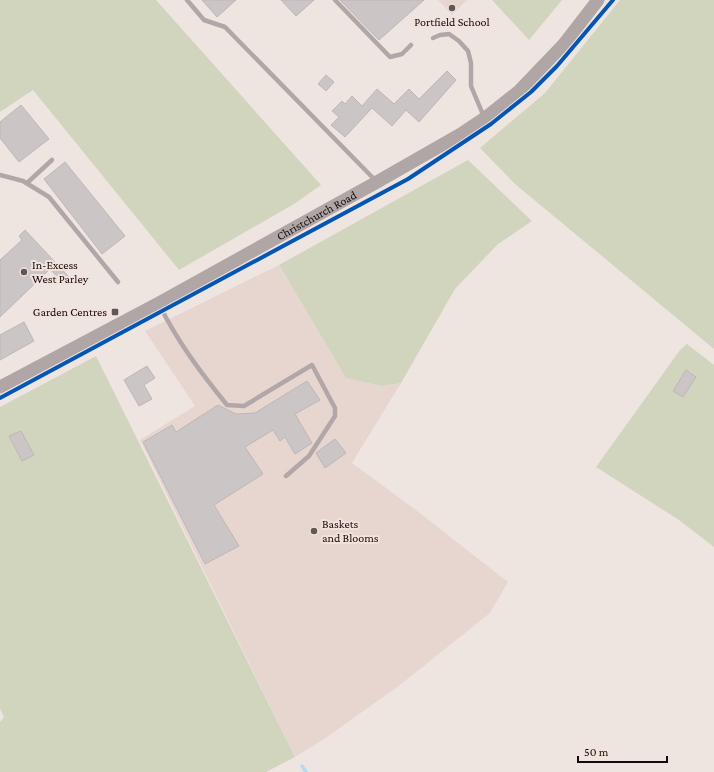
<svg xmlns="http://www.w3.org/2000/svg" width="714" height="772" viewBox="0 0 714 772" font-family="'Crimson Pro',serif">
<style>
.built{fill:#e7d6cf}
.green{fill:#d2d5be}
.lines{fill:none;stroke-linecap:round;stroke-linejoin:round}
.stream{stroke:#b3daf5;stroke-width:3.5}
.building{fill:#cbc5c6;stroke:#bdb7b8}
.lane{stroke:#b2a7a8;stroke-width:4.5}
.secondary{stroke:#b1a6a6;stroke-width:13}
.cycleway-casing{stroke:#f3e2dc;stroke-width:6}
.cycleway{stroke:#0057b8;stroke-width:4}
.poi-dot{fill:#5f5855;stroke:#f3e2dc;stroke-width:1.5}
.labels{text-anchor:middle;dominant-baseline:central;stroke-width:4;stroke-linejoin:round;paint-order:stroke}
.poi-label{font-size:12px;fill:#120c0a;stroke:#f3e2dc;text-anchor:start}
.street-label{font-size:12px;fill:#120c0a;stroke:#f3e2dc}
</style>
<rect width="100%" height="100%" fill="#eee5e1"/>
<g class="built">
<polygon points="438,0 467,0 452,15"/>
<polygon points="279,265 346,378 382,386 401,383 352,463 416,510 508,582 490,613 400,685 327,737 295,757 140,440 195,406 145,331"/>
</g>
<g class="green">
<polygon points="0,0 156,0 321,185 294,204 179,270 33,90 0,112"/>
<polygon points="492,0 562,0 529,40"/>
<polygon points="620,0 714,0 714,349 515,184 480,148 545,93"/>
<polygon points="468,160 532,221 498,244 455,289 401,383 382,386 346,378 279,265"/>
<polygon points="687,344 714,365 714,547 679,520 596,467 680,350"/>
<polygon points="96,356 295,757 266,772 0,772 0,722 4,717 0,709 0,407"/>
</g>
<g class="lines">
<polyline class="stream" points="302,766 306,772"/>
</g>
<g class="building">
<polygon points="202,0 236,0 217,17"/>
<polygon points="281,0 314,0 296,16"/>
<polygon points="340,0 424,0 379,40"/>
<polygon points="447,71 456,80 419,122 406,110 392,126 372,108 345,137 331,125 339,117 332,111 342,101 345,104 352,96 362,106 377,89 394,104 409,89 419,99"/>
<polygon points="326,75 334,82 326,91 318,84"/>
<polygon points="21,105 49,139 19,162 0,138 0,122"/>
<polygon points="65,162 125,236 102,254 44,179"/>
<polygon points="25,230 69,277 63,283 50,269 0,317 0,260 22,240 19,236"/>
<polygon points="24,322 34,341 0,360 0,335"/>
<polygon points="147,366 155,378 144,385 152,399 139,406 124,380"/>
<polygon points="686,370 696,377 683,397 673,391"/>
<polygon points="307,381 320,400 295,414 312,443 295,454 285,437 280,441 273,430 245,447 263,474 214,505 239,546 205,564 143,442 172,425 176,432 218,405 236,414 255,413"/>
<polygon points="21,431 34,455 22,461 9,436"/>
<polygon points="335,439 346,453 325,468 316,453"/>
</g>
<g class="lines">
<g class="lane">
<polyline points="187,0 204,20 225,27 376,181"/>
<polyline points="335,0 390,57 402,54 411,45"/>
<polyline points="433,38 440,35 449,34 459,41 468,51 471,63 471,86 484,117"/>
<polyline points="0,175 23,181 49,197 118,282"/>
<polyline points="27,183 52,160"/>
<path d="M159 304C177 341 201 373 227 405L244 406 312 365 335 408V416L309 456 286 476"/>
</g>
<path class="secondary" id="s1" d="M0 387 159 303 377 182 461 134 485 118 519 91 564 44 598 0"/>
<defs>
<polyline id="cycleway" points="0,398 408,179 491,124 531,92 557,66 613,0"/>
</defs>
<use href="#cycleway" class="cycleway-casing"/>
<use href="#cycleway" class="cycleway"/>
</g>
<g class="poi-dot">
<circle cx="452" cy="8" r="4"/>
<circle cx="24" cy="272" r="4"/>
<rect x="111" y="308" width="8" height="8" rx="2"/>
<circle cx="314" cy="531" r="4"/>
</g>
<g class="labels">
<g class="poi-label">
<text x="452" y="22" text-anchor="middle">Portfield School</text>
<text x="32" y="265">In-Excess<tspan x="32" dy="14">West Parley</tspan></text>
<text x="107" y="312" text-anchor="end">Garden Centres</text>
<text x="322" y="524">Baskets<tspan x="322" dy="14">and Blooms</tspan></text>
</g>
<g class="street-label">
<text stroke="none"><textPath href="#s1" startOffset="360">Christchurch Road</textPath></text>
</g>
</g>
<path d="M578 756v6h89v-6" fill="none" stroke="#120c0a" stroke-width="2"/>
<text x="584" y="756" font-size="12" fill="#120c0a" stroke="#f3e2dc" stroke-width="3" paint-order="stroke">50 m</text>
</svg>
